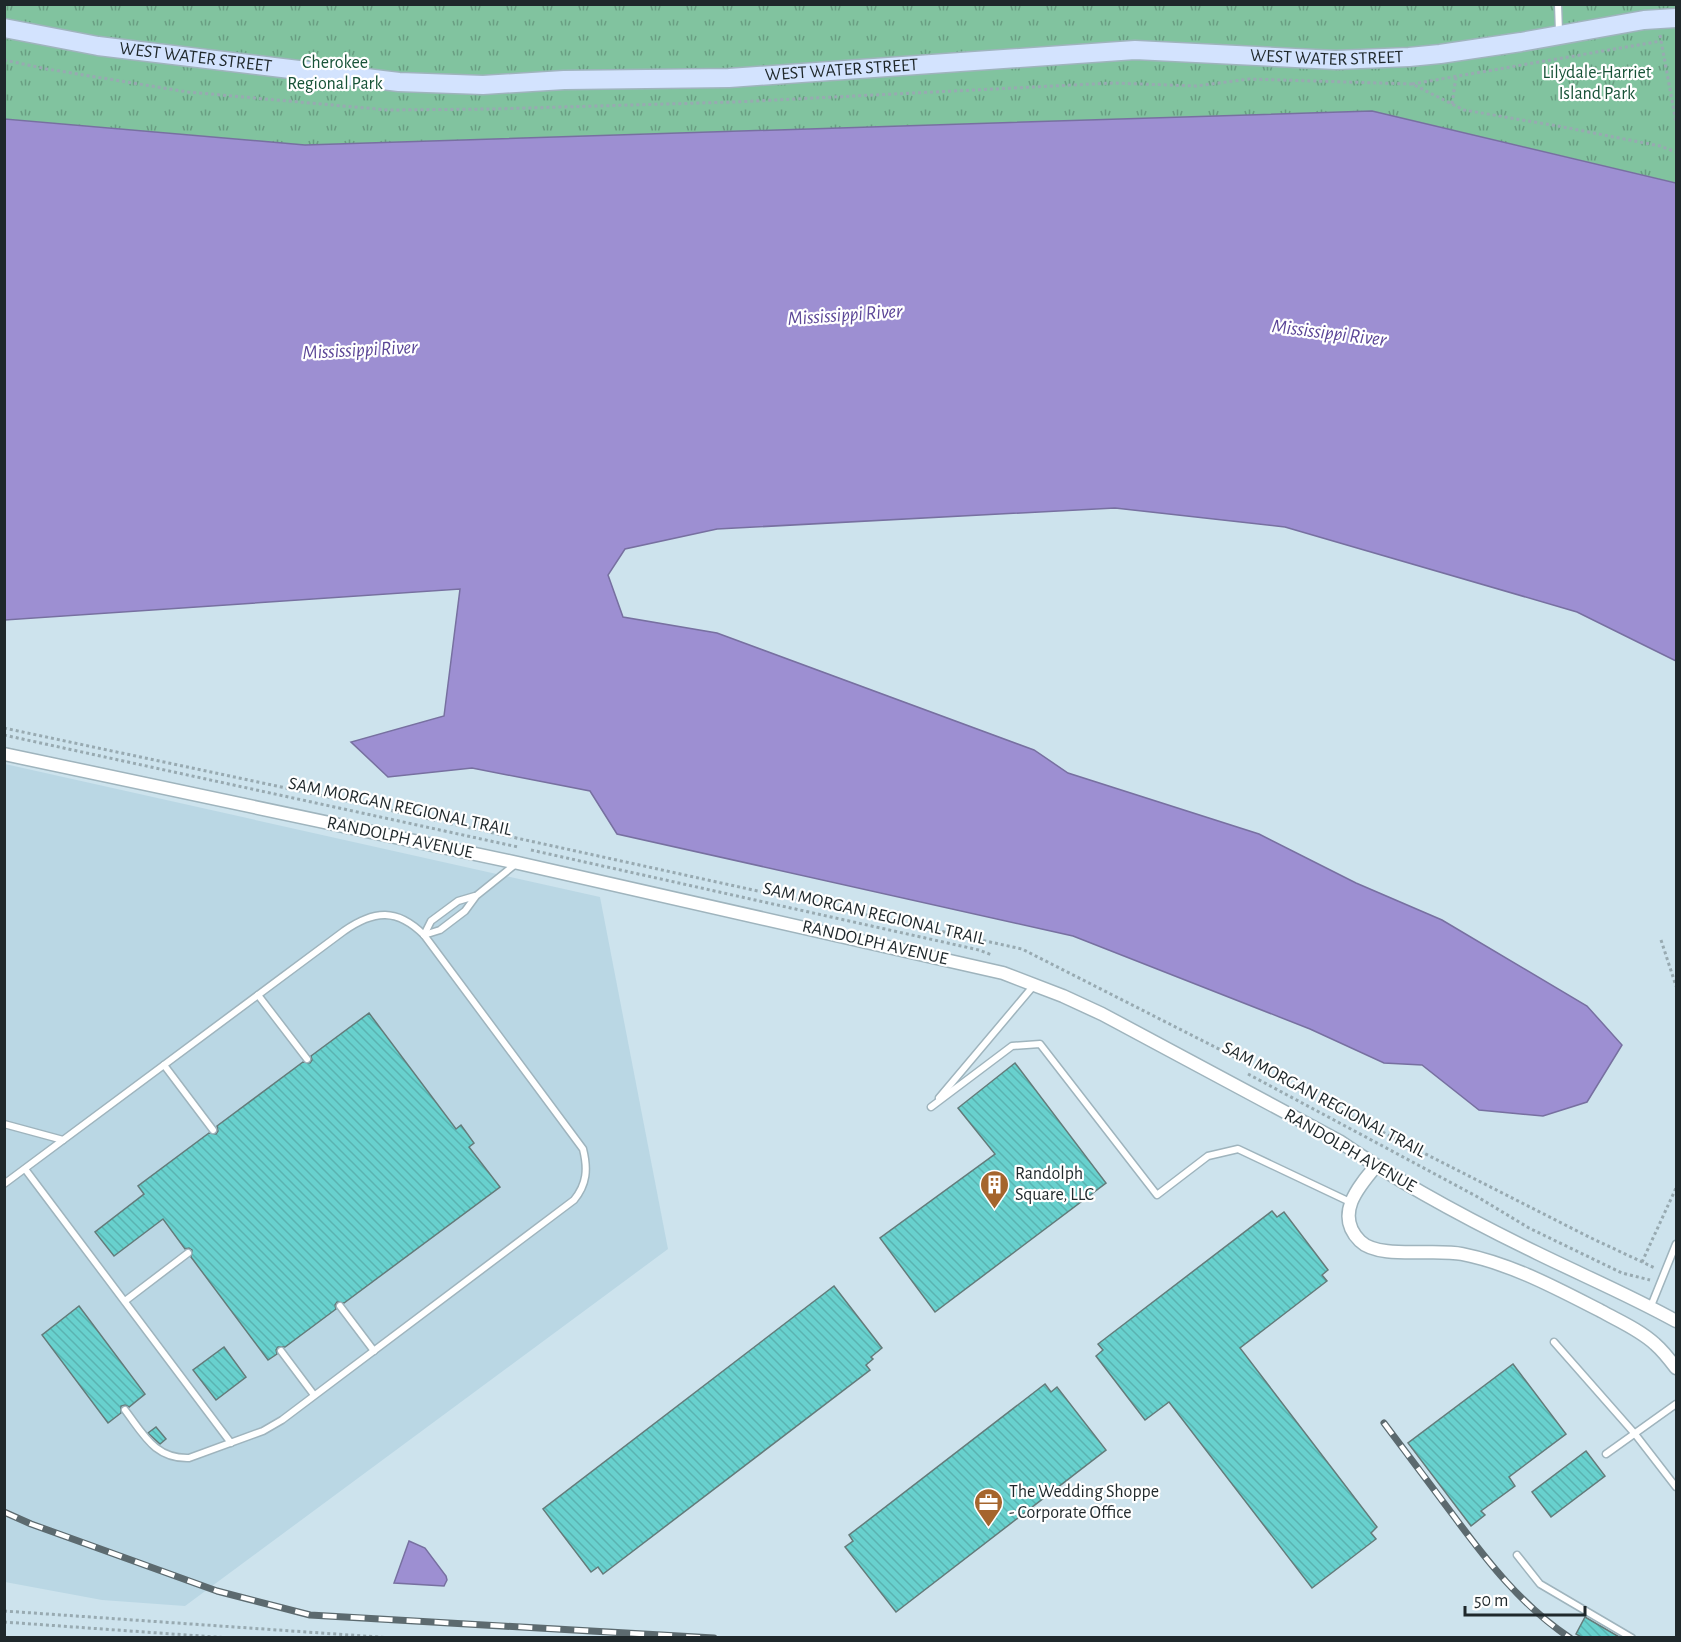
<svg xmlns="http://www.w3.org/2000/svg" width="1681" height="1642" viewBox="0 0 1681 1642" font-family="'Alegreya Sans',sans-serif">
<style>
.built{fill:#bad7e4}
.park{fill:url(#park-tufts)}
.water{fill:#9d8fd2;stroke:#7770a0;stroke-width:1.5}
.building{fill:url(#building-back-hatch);stroke:#647b7a;stroke-width:1.5}
.lines{fill:none;stroke-linecap:round;stroke-linejoin:round}
.lane-casing{stroke:#9fb4bd;stroke-width:9}
.street-casing{stroke:#9fb4bd;stroke-width:15}
.secondary-casing{stroke:#9fb4bd;stroke-width:21}
.path{stroke:#98aab1;stroke-width:3;stroke-dasharray:3 3;stroke-linecap:butt}
.lane{stroke:#fff;stroke-width:6}
.street{stroke:#fff;stroke-width:12}
.secondary{stroke:#d3e3fe;stroke-width:18}
.rail-casing{stroke:#5c6a6f;stroke-width:7}
.rail{stroke:#fff;stroke-width:4.5;stroke-dasharray:14;stroke-linecap:butt}
.labels{text-anchor:middle;dominant-baseline:central;stroke-width:4.5;stroke-linejoin:round;paint-order:stroke}
.street-label{font-size:18px;fill:#1f282b;stroke:#fff}
.park-label{font-size:18px;fill:#185338;stroke:#fff}
.poi-label{font-size:18px;fill:#1f282b;stroke:#fff;text-anchor:start}
.water-label{font-size:20px;font-style:italic;fill:#5b4697;stroke:#fff}
</style>
<defs>
<pattern id="park-tufts" width="24" height="20" patternUnits="userSpaceOnUse" patternTransform="scale(1.5)"><rect width="24" height="20" fill="#81c39f"/><path d="M3 7l-1-3M5 7V3M7 7l1-3M15 17l-1-3M17 17v-4M19 17l1-3" fill="none" stroke="#699e82"/></pattern>
<pattern id="building-back-hatch" width="6" height="6" patternUnits="userSpaceOnUse" patternTransform="scale(1.5)"><rect width="6" height="6" fill="#68d1ce"/><path d="M-1 5l2 2M0 0l6 6M5-1l2 2" fill="none" stroke="#5ab3b1"/></pattern>
</defs>
<rect width="100%" height="100%" fill="#cde3ed"/>
<polygon class="built" points="5,764 600,897 668,1249 185,1606 102,1600 5,1582"/>
<polygon class="park" points="4,5 1676,5 1676,183 1372,111 305,145 5,119"/>
<g class="water">
<polygon points="1372,111 1676,183 1676,661 1577,612 1285,527 1115,508 717,529 625,549 608,575 623,617 717,633 1034,750 1068,773 1259,834 1356,883 1442,920 1587,1006 1622,1045 1587,1102 1543,1116 1479,1110 1422,1065 1384,1063 1310,1029 1073,936 617,834 590,791 472,768 388,777 351,742 444,716 460,589 5,620 5,119 305,145"/>
<polygon points="409,1541 425,1548 446,1576 447,1580 444,1586 394,1583"/>
</g>
<g class="building">
<polygon points="369,1013 456,1129 461,1125 474,1143 469,1147 500,1187 344,1303 337,1302 335,1305 336,1309 285,1347 278,1347 276,1350 277,1354 268,1360 191,1257 192,1250 189,1248 185,1249 163,1219 114,1256 95,1232 144,1194 138,1186 209,1133 216,1134 218,1131 217,1126 303,1062 310,1063 312,1060 311,1056"/>
<polygon points="1015,1063 1106,1183 935,1312 880,1238 995,1154 958,1108"/>
<polygon points="1272,1211 1277,1217 1284,1212 1328,1270 1322,1275 1327,1281 1240,1348 1377,1527 1371,1533 1376,1539 1312,1588 1169,1402 1145,1420 1096,1356 1103,1350 1098,1344"/>
<polygon points="834,1286 882,1348 871,1357 873,1359 866,1365 870,1370 603,1574 598,1567 591,1572 543,1509"/>
<polygon points="79,1306 145,1394 129,1407 125,1405 121,1406 121,1413 108,1423 42,1335"/>
<polygon points="224,1347 246,1377 216,1400 193,1370"/>
<polygon points="1513,1364 1566,1434 1509,1477 1515,1486 1481,1511 1485,1515 1471,1526 1408,1443"/>
<polygon points="1045,1384 1051,1392 1057,1387 1106,1450 896,1612 845,1547 853,1541 849,1535"/>
<polygon points="156,1427 166,1439 160,1444 148,1433"/>
<polygon points="1586,1451 1605,1476 1551,1517 1532,1492"/>
<polygon points="1585,1617 1621,1638 1583,1638 1576,1634"/>
</g>
<g class="lines">
<defs>
<g id="lane">
<polyline points="1558,4 1559,32"/>
<polyline points="424,935 440,930 465,911 476,896 517,863"/>
<polyline points="424,935 431,921 458,901 475,896"/>
<polyline points="258,995 307,1059"/>
<polyline points="164,1065 213,1130"/>
<polyline points="939,1098 1035,984"/>
<polyline points="931,1107 1012,1046 1040,1044 1157,1195 1208,1156 1238,1149 1350,1202"/>
<polyline points="4,1124 63,1140"/>
<polyline points="25,1169 231,1443"/>
<path d="M4 1184 344 931C374 910 397 908 424 935L583 1149C588 1169 587 1184 574 1200L282 1420 263 1431 189 1458C155 1459 144 1435 125 1410"/>
<polyline points="125,1301 188,1253"/>
<polyline points="340,1306 374,1351"/>
<polyline points="1651,1306 1676,1244"/>
<polyline points="1554,1342 1635,1434 1676,1487"/>
<polyline points="281,1351 314,1395"/>
<polyline points="1606,1454 1676,1404"/>
<polyline points="1517,1555 1540,1584 1632,1638"/>
</g>
<g id="street">
<path d="M4 754 518 863 1003 973 1063 996 1102 1014 1339 1141C1401 1184 1469 1220 1537 1253 1584 1276 1631 1296 1676 1321"/>
<path d="M1376 1166C1358 1187 1334 1215 1360 1241 1379 1260 1435 1248 1462 1254 1512 1264 1556 1288 1601 1311 1619 1321 1640 1330 1655 1344 1663 1351 1670 1360 1676 1368"/>
</g>
<g id="secondary">
<path id="s1" d="M4 28 98 46 399 82 483 85 564 80 729 78 1135 50 1336 60 1409 57 1440 54 1521 42 1644 20 1676 18"/>
</g>
</defs>
<use href="#lane" class="lane-casing"/>
<use href="#street" class="street-casing"/>
<use href="#secondary" class="secondary-casing"/>
<g class="path">
<polyline points="1660,35 1676,122"/>
<polyline points="4,60 47,69 188,92 388,110 493,109 735,102 1113,83 1196,86 1249,79 1412,84 1464,110 1558,126 1660,146 1676,152"/>
<polyline points="1412,84 1661,41"/>
<polyline points="1452,104 1456,77"/>
<polyline points="4,728 366,805 1022,949 1589,1237 1655,1268"/>
<polyline points="4,735 518,847"/>
<polyline points="531,850 979,950 992,955"/>
<polyline points="1661,940 1676,986"/>
<polyline points="1248,1074 1476,1196 1529,1228 1622,1273 1650,1280"/>
<polyline points="1642,1262 1676,1188"/>
<polyline points="4,1611 393,1638"/>
<polyline points="4,1622 229,1638"/>
</g>
<use href="#lane" class="lane"/>
<use href="#street" class="street"/>
<use href="#secondary" class="secondary"/>
<defs>
<g id="rail">
<path d="M1384 1423C1407 1454 1430 1484 1453 1515 1487 1561 1522 1606 1570 1638"/>
<polyline points="4,1512 31,1524 217,1591 310,1615 714,1638"/>
</g>
</defs>
<use href="#rail" class="rail-casing"/>
<use href="#rail" class="rail"/>
</g>
<defs>
<symbol id="building-pin" viewBox="-11 -11 22 30"><path d="M0 17L-7.5 6A9.5 9.5 0 1 1 7.5 6Z" fill="#a5652d" stroke="#fff"/><path d="M-4-6H4V6H1V3H-1V6H-4ZM-2.5-4.3h1.7v1.8h-1.7ZM.8-4.3h1.7v1.8H.8ZM-2.5-1h1.7V.8h-1.7ZM.8-1h1.7V.8H.8Z" fill="#fff"/></symbol>
<symbol id="office-pin" viewBox="-11 -11 22 30"><path d="M0 17L-7.5 6A9.5 9.5 0 1 1 7.5 6Z" fill="#a5652d" stroke="#fff"/><path d="M-6-3h4V-5.5h4V-3h4V5H-6ZM-1-4.5V-3h2v-1.5ZM-6 0V1H6V0Z" fill="#fff"/></symbol>
</defs>
<g fill-rule="evenodd">
<use href="#building-pin" x="978" y="1168" width="33" height="45"/>
<use href="#office-pin" x="972" y="1486" width="33" height="45"/>
</g>
<g class="labels">
<g class="street-label">
<text stroke="none"><textPath href="#s1" startOffset="1328">WEST WATER STREET</textPath></text>
<text stroke="none"><textPath href="#s1" startOffset="194">WEST WATER STREET</textPath></text>
<text stroke="none"><textPath href="#s1" startOffset="842">WEST WATER STREET</textPath></text>
<text transform="translate(400 807) rotate(12)">SAM MORGAN REGIONAL TRAIL</text>
<text transform="translate(400 838) rotate(12)">RANDOLPH AVENUE</text>
<text transform="translate(874 914) rotate(13)">SAM MORGAN REGIONAL TRAIL</text>
<text transform="translate(875 943) rotate(13)">RANDOLPH AVENUE</text>
<text transform="translate(1324 1100) rotate(28)">SAM MORGAN REGIONAL TRAIL</text>
<text transform="translate(1350 1151) rotate(30)">RANDOLPH AVENUE</text>
</g>
<g class="park-label">
<text x="335" y="63">Cherokee<tspan x="335" dy="21">Regional Park</tspan></text>
<text x="1597" y="73">Lilydale-Harriet<tspan x="1597" dy="21">Island Park</tspan></text>
</g>
<g class="poi-label">
<text x="1015" y="1174">Randolph<tspan x="1015" dy="21">Square, LLC</tspan></text>
<text x="1009" y="1492">The Wedding Shoppe<tspan x="1009" dy="21">- Corporate Office</tspan></text>
</g>
<g class="water-label">
<text transform="translate(845 315) rotate(-4)">Mississippi River</text>
<text transform="translate(1329 333) rotate(7)">Mississippi River</text>
<text transform="translate(360 350) rotate(-3)">Mississippi River</text>
</g>
</g>
<rect width="1681" height="1642" fill="none" stroke="#1f282b" stroke-width="12"/>
<path d="M1465 1606v9h120v-9" fill="none" stroke="#1f282b" stroke-width="3"/>
<text x="1474" y="1606" font-size="18" fill="#1f282b" stroke="#ffffff" stroke-width="4.5" paint-order="stroke">50 m</text>
</svg>
